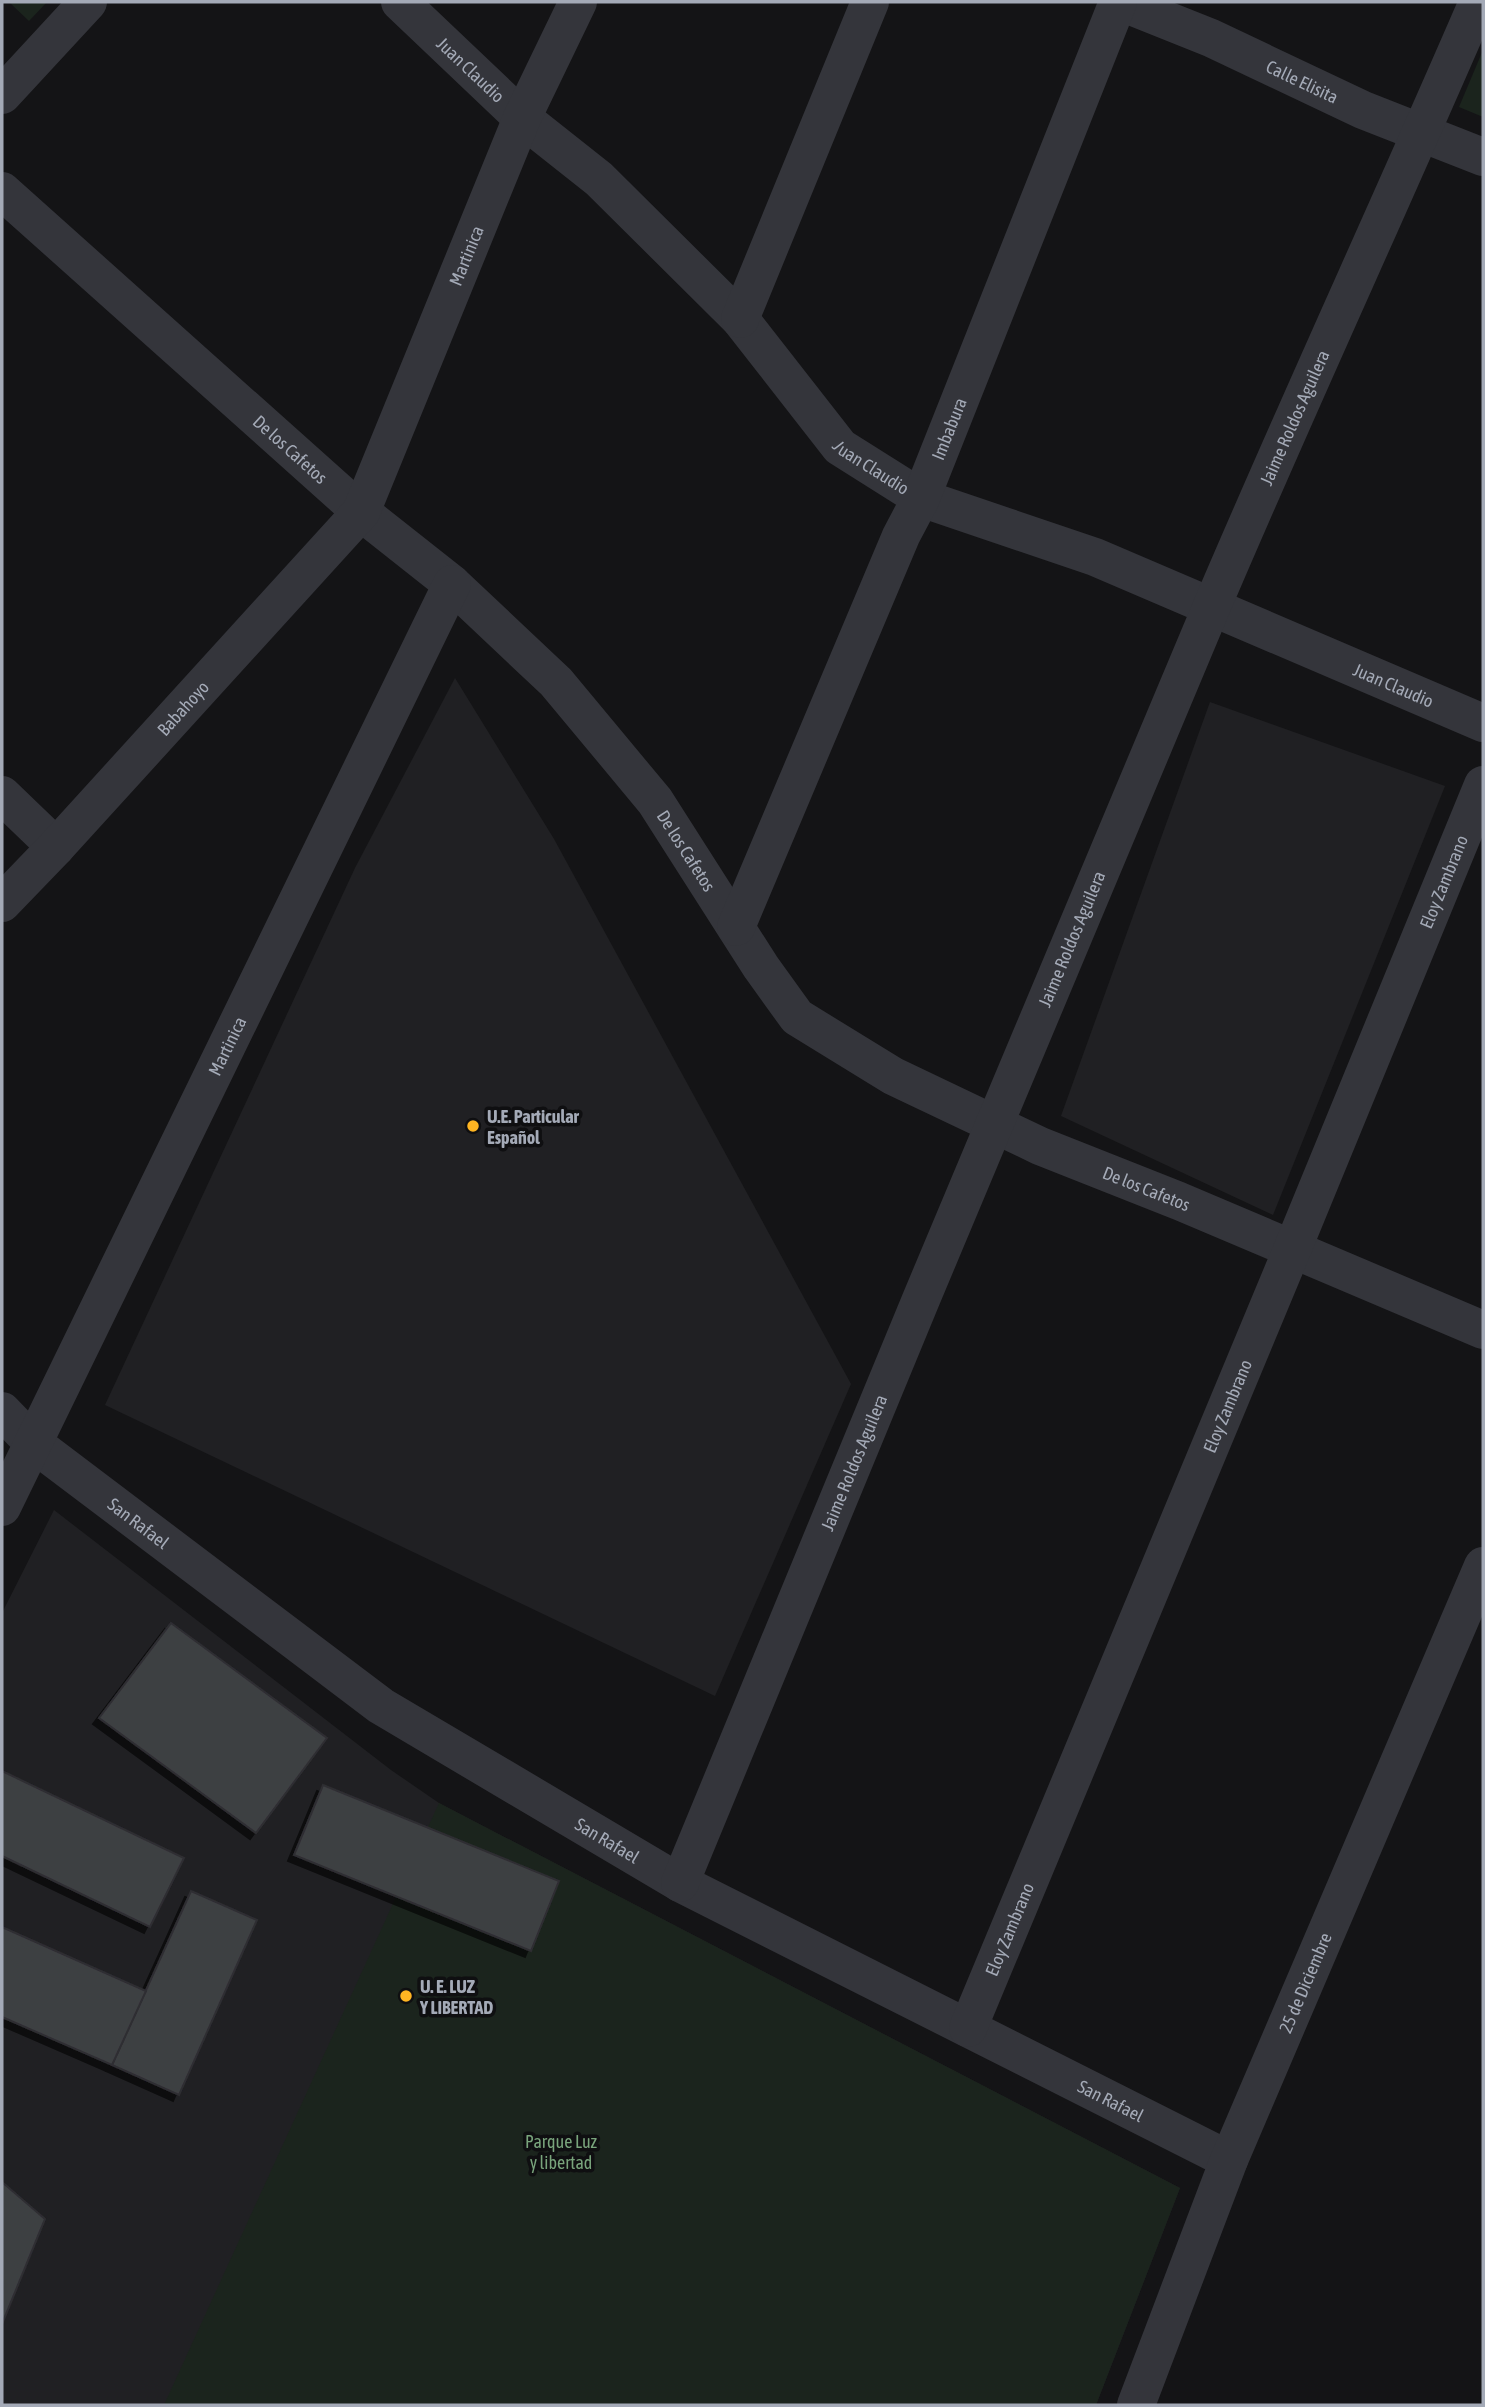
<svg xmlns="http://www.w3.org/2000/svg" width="1485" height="2407" viewBox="0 0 1485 2407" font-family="'Asap Condensed',sans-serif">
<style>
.built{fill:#202023}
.green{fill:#1b241d}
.building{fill:#3e3f43;stroke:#2e2d32;stroke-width:2;filter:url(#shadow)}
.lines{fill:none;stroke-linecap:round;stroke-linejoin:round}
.minor{stroke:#34353b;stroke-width:38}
.poi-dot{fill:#ffb522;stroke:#0f0f11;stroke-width:2.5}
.labels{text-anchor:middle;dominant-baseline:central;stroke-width:7;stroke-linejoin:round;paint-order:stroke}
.street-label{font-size:18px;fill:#a4aab7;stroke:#0f0f11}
.poi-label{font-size:18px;font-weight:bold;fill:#a4aab7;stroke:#0f0f11;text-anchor:start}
.park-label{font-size:18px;fill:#79a47c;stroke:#0f0f11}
</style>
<defs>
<filter id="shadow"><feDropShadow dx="-6" dy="6" stdDeviation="0" flood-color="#0009"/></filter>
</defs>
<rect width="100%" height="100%" fill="#141416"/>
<g class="built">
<polygon points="455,678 554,839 851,1384 715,1696 105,1405 355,868"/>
<polygon points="1210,702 1445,786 1273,1215 1061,1116"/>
<polygon points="54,1510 391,1770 439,1803 1180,2188 1096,2405 2,2405 2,1613"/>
</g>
<g class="green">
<polygon points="9,2 47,2 29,21"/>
<polygon points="1483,50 1483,117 1459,107"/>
<polygon points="439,1803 1180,2188 1096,2405 164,2405"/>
</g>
<g class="building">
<polygon points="171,1623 327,1738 256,1833 99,1718"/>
<polygon points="2,1771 184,1858 150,1927 2,1856"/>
<polygon points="323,1785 559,1881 531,1951 294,1855"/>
<polygon points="191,1891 257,1920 179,2095 112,2065"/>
<polygon points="2,1927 146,1991 112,2065 2,2017"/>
<polygon points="2,2182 45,2219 2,2324"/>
</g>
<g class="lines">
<g class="minor">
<path id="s1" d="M400 2 522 118 599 179 740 319 840 447 921 498 1095 557 1483 723"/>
<path id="s2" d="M1121 2 1211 38 1363 110 1483 157"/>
<polyline points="2,95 88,2"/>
<path id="s3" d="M2 191 361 512 452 584 556 682 655 801 761 967 797 1017 893 1076 1040 1146 1179 1201 1483 1330"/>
<polyline points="740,319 870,2"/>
<polyline points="2,795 56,847"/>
<path id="s4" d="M2 903 56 847 361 512 522 118 578 2"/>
<path id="s5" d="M736 927 901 536 921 498 1118 2"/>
<path id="s6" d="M2 1411 33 1443 381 1706 680 1883 1229 2160"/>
<path id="s7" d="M2 1507 452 584"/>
<path id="s8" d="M680 1883C855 1459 1029 1035 1209 613 1296 408 1390 206 1478 2"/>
<path id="s9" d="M968 2028 1292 1250 1483 785"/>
<path id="s10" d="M1136 2405 1229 2160 1483 1566"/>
</g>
</g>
<g class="poi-dot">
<circle cx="473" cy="1126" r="7"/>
<circle cx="406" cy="1996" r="7"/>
</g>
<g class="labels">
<g class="street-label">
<text stroke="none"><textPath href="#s1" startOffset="98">Juan Claudio</textPath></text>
<text stroke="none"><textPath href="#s2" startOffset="198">Calle Elisita</textPath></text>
<text stroke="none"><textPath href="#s4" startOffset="808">Martinica</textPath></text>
<text stroke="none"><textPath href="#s8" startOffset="1589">Jaime Roldos Aguilera</textPath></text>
<text stroke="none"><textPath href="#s5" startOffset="542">Imbabura</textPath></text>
<text stroke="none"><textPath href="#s3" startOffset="387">De los Cafetos</textPath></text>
<text stroke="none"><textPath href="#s1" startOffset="665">Juan Claudio</textPath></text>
<text stroke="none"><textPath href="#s1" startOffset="1232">Juan Claudio</textPath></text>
<text stroke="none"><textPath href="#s4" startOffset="266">Babahoyo</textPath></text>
<text stroke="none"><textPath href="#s3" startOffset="954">De los Cafetos</textPath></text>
<text stroke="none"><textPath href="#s9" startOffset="1241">Eloy Zambrano</textPath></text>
<text stroke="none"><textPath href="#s8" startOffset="1022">Jaime Roldos Aguilera</textPath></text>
<text stroke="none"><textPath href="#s7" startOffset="513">Martinica</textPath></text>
<text stroke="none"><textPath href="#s3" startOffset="1544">De los Cafetos</textPath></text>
<text stroke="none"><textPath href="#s9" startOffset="674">Eloy Zambrano</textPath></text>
<text stroke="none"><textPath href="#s8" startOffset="455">Jaime Roldos Aguilera</textPath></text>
<text stroke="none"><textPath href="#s6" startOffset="177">San Rafael</textPath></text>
<text stroke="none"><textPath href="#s6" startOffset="744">San Rafael</textPath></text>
<text stroke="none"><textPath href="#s9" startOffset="107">Eloy Zambrano</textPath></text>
<text stroke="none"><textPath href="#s10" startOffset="455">25 de Diciembre</textPath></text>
<text stroke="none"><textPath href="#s6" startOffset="1311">San Rafael</textPath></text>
</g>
<g class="poi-label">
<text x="487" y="1116">U.E. Particular<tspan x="487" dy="21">Español</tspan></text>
<text x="420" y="1986">U. E. LUZ<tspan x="420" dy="21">Y LIBERTAD</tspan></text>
</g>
<g class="park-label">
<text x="561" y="2141">Parque Luz<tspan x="561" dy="21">y libertad</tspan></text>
</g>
</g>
<rect width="1485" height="2407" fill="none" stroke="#a4aab7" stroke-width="7"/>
</svg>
